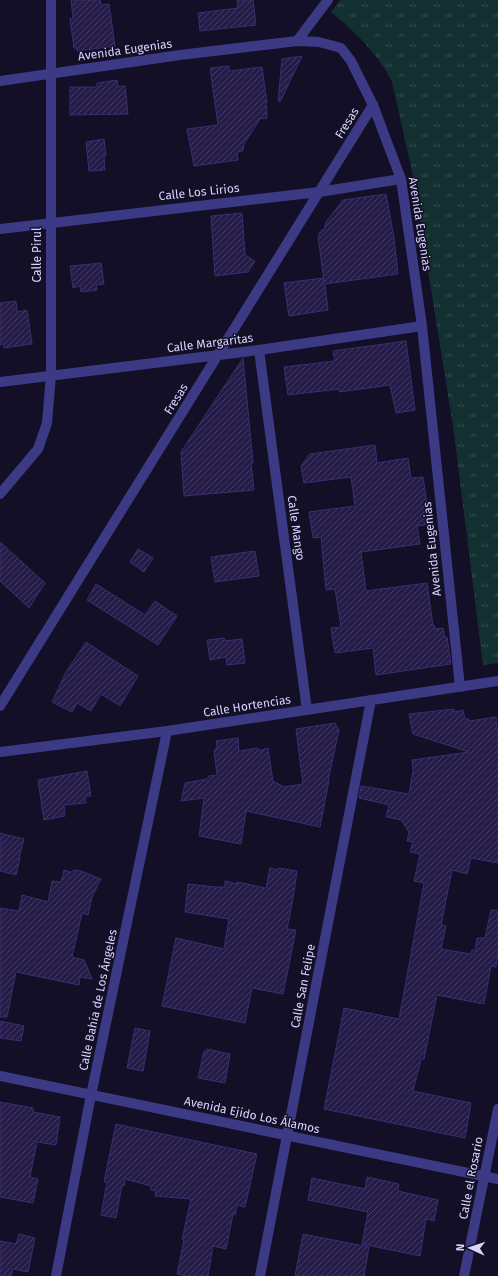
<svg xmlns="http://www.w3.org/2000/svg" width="498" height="1276" viewBox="0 0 498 1276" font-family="'Fira Sans',sans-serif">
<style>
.grass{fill:url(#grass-tufts)}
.building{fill:url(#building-hatch);stroke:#3b2d73}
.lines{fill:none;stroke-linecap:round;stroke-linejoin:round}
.minor{stroke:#3d3a85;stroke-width:10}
.tertiary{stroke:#3d3a85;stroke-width:10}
.labels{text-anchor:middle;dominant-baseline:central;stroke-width:3;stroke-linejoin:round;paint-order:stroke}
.street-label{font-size:12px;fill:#d9d4ff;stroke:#130f26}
</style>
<defs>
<pattern id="grass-tufts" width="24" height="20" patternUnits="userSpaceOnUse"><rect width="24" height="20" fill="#12302f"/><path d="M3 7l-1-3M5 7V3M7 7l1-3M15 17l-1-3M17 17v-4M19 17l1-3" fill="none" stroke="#344d4e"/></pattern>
<pattern id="building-hatch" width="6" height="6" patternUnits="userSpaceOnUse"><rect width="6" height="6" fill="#241b47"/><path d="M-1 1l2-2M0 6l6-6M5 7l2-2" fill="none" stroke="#433b63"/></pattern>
</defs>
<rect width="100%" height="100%" fill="#130f26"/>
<path class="grass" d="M340 0H498V663L483 665 454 433 413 176 392 82C378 53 355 32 331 12Z"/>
<g class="building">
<polygon points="71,0 100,0 101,5 109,4 115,46 77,51 77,48 74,48 70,19 73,18"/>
<polygon points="237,0 253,0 256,25 200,31 198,13 238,8"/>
<polygon points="302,56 280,102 278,101 282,59"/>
<polygon points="229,66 229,71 262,67 267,103 266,103 267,118 260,119 244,144 243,151 237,152 238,160 194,166 187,129 218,125 210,68"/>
<polygon points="117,80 118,86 125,86 128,114 70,115 70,87 97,87 97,83"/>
<polygon points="104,139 106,156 104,156 105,170 89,171 86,142"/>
<polygon points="386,194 394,238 398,274 325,284 328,310 289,316 284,283 323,278 324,282 318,236 319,236 319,233 322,232 321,230 324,230 326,222 343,200"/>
<polygon points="242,213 245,255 255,261 248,272 215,276 211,216"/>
<polygon points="101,263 104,284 96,285 97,290 81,292 80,286 73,288 70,266"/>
<polygon points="16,301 17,312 27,310 32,344 4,348 4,344 0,345 0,303"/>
<polygon points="406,341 415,410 396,413 390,385 339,392 339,389 288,395 284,367 335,361 333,351"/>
<polygon points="243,358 253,463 251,463 254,490 184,496 181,452"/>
<polygon points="375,445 377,463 408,458 411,478 423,477 430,524 417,526 420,544 361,552 366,591 427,583 433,626 434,625 435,629 443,628 445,638 447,637 451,664 376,675 373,648 335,653 331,628 341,627 335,589 326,590 321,537 313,538 309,512 355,506 351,477 304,483 301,466 310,454"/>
<polygon points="0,542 45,583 29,608 0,581"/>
<polygon points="138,549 153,558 144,572 130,562"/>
<polygon points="255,551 259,576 215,582 211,557"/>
<polygon points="96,584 145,615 155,601 177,616 158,645 87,600"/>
<polygon points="224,638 225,641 242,639 245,663 227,665 226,657 210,660 207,640"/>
<polygon points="86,642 138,676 120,706 101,694 91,711 77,703 72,712 52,702 66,672"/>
<polygon points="454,709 454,712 463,710 465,719 469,719 469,721 496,717 498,736 498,863 471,858 467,874 452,870 441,925 446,926 441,949 471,954 472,950 475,951 477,938 485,938 491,910 498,910 498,950 496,967 491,966 484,1004 437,995 424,1059 421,1059 413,1091 471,1103 465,1138 324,1109 344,1008 399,1019 424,883 414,881 420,854 410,852 413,842 407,841 409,832 401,820 386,817 389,805 359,798 361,786 409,794 413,770 412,760 469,752 413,734 409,714"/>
<polygon points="335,723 339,730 328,781 329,780 320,827 246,811 241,844 199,836 204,798 181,801 185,783 207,779 209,776 217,775 214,751 217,747 216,741 238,738 239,751 258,748 259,751 268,748 273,781 284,787 303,784 296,729"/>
<polygon points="87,771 91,796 85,796 86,803 64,805 65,816 44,820 38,780"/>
<polygon points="0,833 24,839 19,858 20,858 16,875 0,871"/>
<polygon points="270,868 278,870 278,868 297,871 293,899 287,929 296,930 283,994 252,988 245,1023 162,1006 176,938 224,949 229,919 185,912 188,884 215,887 225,887 225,881 237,884 237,882 266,888"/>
<polygon points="64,870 71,872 75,870 81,871 101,879 92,897 88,915 82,913 72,957 84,960 92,979 80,977 79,985 16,972 7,1017 0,1017 0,908 19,911 22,895 48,902 52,881 61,882"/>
<polygon points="0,1021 24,1026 21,1041 0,1038"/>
<polygon points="135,1028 150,1031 143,1071 127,1068"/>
<polygon points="207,1049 230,1054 225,1083 198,1078 204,1051 206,1052"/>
<polygon points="0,1102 33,1108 33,1112 60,1117 56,1145 37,1142 30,1177 38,1179 33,1203 0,1197"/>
<polygon points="116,1124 257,1154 245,1207 237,1205 235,1215 233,1214 226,1249 213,1246 208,1276 187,1276 177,1274 184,1240 182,1239 191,1199 155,1196 156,1191 151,1190 151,1186 125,1179 124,1186 122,1185 116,1218 101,1215 107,1182 104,1182"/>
<polygon points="367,1177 399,1184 398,1191 438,1200 434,1221 426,1219 420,1256 362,1244 368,1212 308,1200 312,1178 365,1189"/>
<polygon points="19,1234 35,1238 28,1272 13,1269 11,1276 0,1276 0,1241 16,1244"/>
<polygon points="303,1234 369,1247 364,1276 295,1276"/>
</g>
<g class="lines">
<g class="minor">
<polyline points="297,41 328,0"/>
<polyline points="0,81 180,55 297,41 319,42 341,48 351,61 373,105 401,179 422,326 460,687"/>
<polyline points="0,229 319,192 401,179"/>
<polyline points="259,350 307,710"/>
<polyline points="0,382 259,350 422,326"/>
<polyline points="0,494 38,449 47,423 51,375 51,0"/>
<polyline points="0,706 373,105"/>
<polyline points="0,1076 498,1179"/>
<polyline points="56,1276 91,1095 167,731"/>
<polyline points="260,1276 371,700"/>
<polyline points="464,1276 498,1109"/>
</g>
<polyline class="tertiary" points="0,752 167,731 498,681"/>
</g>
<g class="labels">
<g class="street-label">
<text transform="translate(125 50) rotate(-8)">Avenida Eugenias</text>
<text transform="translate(347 123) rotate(-58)">Fresas</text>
<text transform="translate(199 192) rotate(-6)">Calle Los Lirios</text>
<text transform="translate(420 224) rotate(81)">Avenida Eugenias</text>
<text transform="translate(37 255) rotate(-90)">Calle Pirul</text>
<text transform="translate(210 343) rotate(-7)">Calle Margaritas</text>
<text transform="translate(176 399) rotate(-58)">Fresas</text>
<text transform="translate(296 528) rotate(82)">Calle Mango</text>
<text transform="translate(432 549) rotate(-96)">Avenida Eugenias</text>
<text transform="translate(247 706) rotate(-9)">Calle Hortencias</text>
<text transform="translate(303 986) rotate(-79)">Calle San Felipe</text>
<text transform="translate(98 1000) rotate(-78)">Calle Bahía de Los Ángeles</text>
<text transform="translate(252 1115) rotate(12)">Avenida Ejido Los Álamos</text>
<text transform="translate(471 1178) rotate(-79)">Calle el Rosario</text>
</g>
</g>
<g transform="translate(470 1248) rotate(273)" stroke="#130f26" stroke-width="3" paint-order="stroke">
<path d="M0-3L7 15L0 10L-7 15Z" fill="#d9d4ff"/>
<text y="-6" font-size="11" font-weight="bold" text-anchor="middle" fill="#d9d4ff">N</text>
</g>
</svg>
